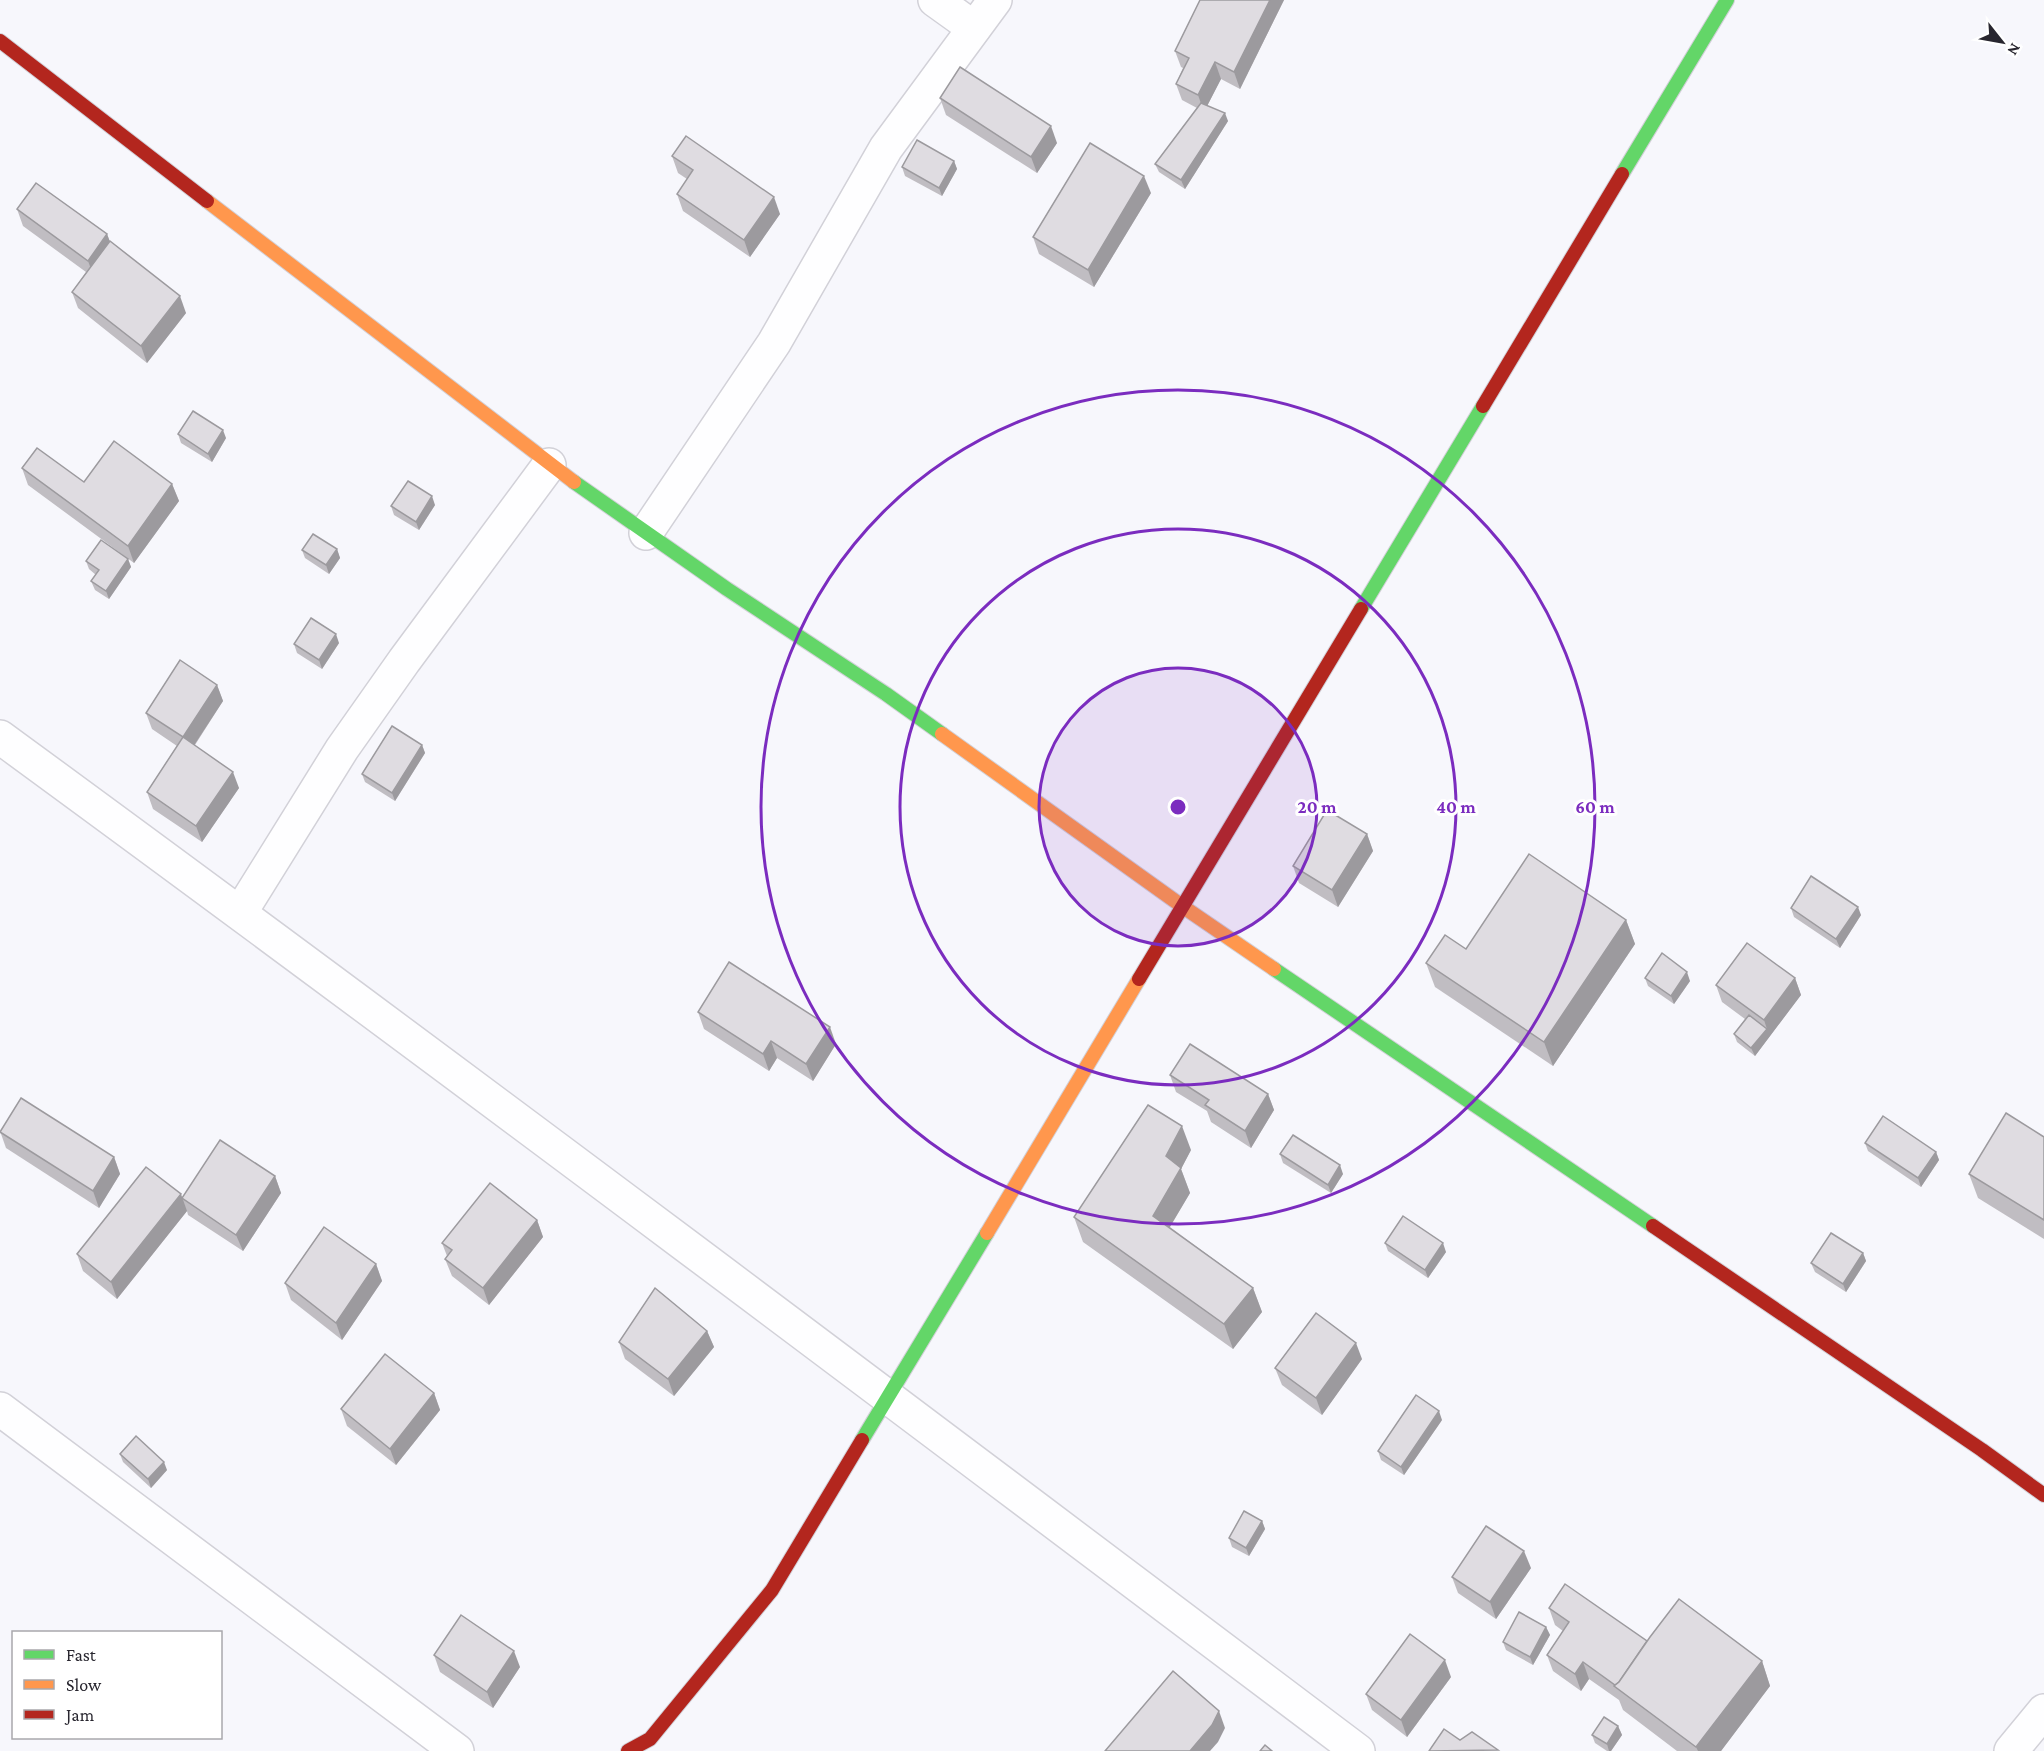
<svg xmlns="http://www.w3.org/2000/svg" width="2044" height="1751" viewBox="0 0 2044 1751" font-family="'Crimson Pro',serif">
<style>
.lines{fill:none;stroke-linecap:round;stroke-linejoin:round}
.street-casing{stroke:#d2d1d8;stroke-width:36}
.fast-casing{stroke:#d2d1d8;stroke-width:16}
.slow-casing{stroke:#d2d1d8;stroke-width:16}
.jam-casing{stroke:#d2d1d8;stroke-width:16}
.street{stroke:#fefeff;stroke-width:33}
.fast{stroke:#63d668;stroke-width:14}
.slow{stroke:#ff974d;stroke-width:14}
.jam{stroke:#b3261e;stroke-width:14}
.wall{fill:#c0bdc2}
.shaded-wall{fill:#9c9a9e}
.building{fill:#dfdce1;stroke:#9c9a9e;stroke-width:1.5}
.ring{fill:none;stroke:#7b2cbf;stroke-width:3}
.centre{fill:#7b2cbf;stroke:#fff;stroke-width:3}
.ring-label{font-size:18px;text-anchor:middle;font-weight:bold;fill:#7b2cbf;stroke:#fff;stroke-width:6;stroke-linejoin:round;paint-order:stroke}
</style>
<rect width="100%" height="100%" fill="#f7f7fc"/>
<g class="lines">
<defs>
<g id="street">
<polyline points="935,0 974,28"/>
<polyline points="646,533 774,343 886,148 995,0"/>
<path d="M0 737C456 1071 907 1411 1358 1751"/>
<polyline points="240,913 342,749 404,661 549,465"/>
<polyline points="0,1409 457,1751"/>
<polyline points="2011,1751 2044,1711"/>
</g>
<g id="fast">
<polyline points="1622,174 1727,0"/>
<polyline points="574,482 727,589 886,694 942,734"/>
<polyline points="1361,609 1483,406"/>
<polyline points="1274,969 1653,1226"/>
<polyline points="862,1440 987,1233"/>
</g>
<g id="slow">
<polyline points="207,201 574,482"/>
<polyline points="942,734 1182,906 1274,969"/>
<polyline points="987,1233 1139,979"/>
</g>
<g id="jam">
<polyline points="0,41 207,201"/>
<polyline points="1483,406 1622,174"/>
<polyline points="1139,979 1361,609"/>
<polyline points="1653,1226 1982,1450 2044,1495"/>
<polyline points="628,1751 650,1739 772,1590 862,1440"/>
</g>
</defs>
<use href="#street" class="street-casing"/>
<use href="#fast" class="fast-casing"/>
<use href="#slow" class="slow-casing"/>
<use href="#jam" class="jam-casing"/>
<use href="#street" class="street"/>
<use href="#fast" class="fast"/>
<use href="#slow" class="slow"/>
<use href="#jam" class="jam"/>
</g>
<g class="wall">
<polygon points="1200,0 1284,0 1240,89 1221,79 1207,106 1228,121 1185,189 1159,172 1155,164 1197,108 1182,100 1176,84 1183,68 1181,67 1175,51"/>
<polygon points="940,98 1057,143 1037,173 946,115"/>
<polygon points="672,156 780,214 750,257 683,211 677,194 687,179 678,173"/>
<polygon points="954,161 957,169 942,196 905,176 902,167"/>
<polygon points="1151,193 1094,287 1039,254 1033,237"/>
<polygon points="17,209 107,234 110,242 186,313 147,363 78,308 72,292 86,272 23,226"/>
<polygon points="178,434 226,438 212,462 181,443"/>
<polygon points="22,468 84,482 172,484 179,501 134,563 28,485"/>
<polygon points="435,505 419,530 394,515 391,506"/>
<polygon points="337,549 340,558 329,574 305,558 302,550"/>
<polygon points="128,559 131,567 109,599 95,590 91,581 96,575 89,569 86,561"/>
<polygon points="339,643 322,669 297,653 294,644"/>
<polygon points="217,685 223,701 195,745 239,788 202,842 153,809 147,792 177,746 152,729 146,713"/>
<polygon points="422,745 425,753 395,801 365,782 362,774"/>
<polygon points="1367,834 1373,851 1338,907 1299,883 1293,866"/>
<polygon points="1791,908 1861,915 1840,948 1794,917"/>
<polygon points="1626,920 1635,944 1553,1066 1435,987 1426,963 1466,949"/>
<polygon points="1645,978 1690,981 1674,1004 1648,986"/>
<polygon points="1795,978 1801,995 1755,1056 1737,1042 1734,1034 1745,1019 1722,1002 1716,985"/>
<polygon points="698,1012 836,1044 813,1081 777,1058 769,1071 704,1029"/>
<polygon points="1170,1075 1268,1094 1274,1110 1251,1148 1211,1122 1207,1111 1176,1092"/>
<polygon points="0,1131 114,1157 120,1174 99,1208 6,1148"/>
<polygon points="2044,1137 2044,1239 1978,1198 1969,1174"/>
<polygon points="1865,1143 1936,1152 1939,1160 1921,1187 1868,1151"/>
<polygon points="1191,1150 1181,1169 1190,1193 1170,1227 1253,1288 1262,1312 1233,1349 1083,1242 1074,1217"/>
<polygon points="1280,1154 1343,1174 1331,1193 1283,1163"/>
<polygon points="275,1176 281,1193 243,1251 188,1215 187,1211 117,1299 83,1271 77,1254 182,1198"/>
<polygon points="537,1220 543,1237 489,1305 452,1276 445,1259 447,1256 442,1243"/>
<polygon points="1385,1243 1446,1252 1428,1278 1388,1251"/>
<polygon points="1863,1253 1866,1261 1846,1292 1815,1272 1811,1263"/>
<polygon points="376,1264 382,1281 342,1340 291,1300 285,1283"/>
<polygon points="707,1331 714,1347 674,1396 625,1359 619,1342"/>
<polygon points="1362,1359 1322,1415 1282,1385 1275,1368"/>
<polygon points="434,1393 440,1410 396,1465 347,1426 341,1409"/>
<polygon points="1442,1420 1404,1475 1381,1460 1378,1451"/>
<polygon points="120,1454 167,1470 151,1488 123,1462"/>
<polygon points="1262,1521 1265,1529 1249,1556 1232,1547 1229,1538"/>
<polygon points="1531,1568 1496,1619 1458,1593 1452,1577"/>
<polygon points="1549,1608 1647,1641 1762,1661 1770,1686 1721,1751 1677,1751 1623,1710 1619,1700 1589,1679 1581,1691 1553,1671 1547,1655 1563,1631 1555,1625"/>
<polygon points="1546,1627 1550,1635 1533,1665 1506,1650 1503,1642"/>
<polygon points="434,1655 520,1667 493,1708 440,1672"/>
<polygon points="1451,1677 1407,1737 1372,1710 1366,1694"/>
<polygon points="1618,1726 1622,1735 1611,1751 1607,1751 1595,1743 1592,1735"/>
</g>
<g class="shaded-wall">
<polygon points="1270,0 1284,0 1240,89 1234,72"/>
<polygon points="1215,62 1221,79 1204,112 1198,95"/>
<polygon points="1225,113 1228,121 1185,189 1181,180"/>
<polygon points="1051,126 1057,143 1037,173 1031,157"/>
<polygon points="954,161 957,169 942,196 939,188"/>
<polygon points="1144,176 1151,193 1094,287 1088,270"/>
<polygon points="774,197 780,214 750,257 744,240"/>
<polygon points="107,234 113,250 94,277 88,261"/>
<polygon points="180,296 186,313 147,363 141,346"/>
<polygon points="223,430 226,438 212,462 208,454"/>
<polygon points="172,484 179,501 134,563 128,546"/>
<polygon points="432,496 435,505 419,530 416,522"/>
<polygon points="337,549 340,558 329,574 326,565"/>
<polygon points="128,559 131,567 109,599 106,591"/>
<polygon points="336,634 339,643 322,669 319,660"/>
<polygon points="217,685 223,701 189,753 183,737"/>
<polygon points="422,745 425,753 395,801 392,793"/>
<polygon points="233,772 239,788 202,842 196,826"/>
<polygon points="1367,834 1373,851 1338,907 1332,890"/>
<polygon points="1858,907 1861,915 1840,948 1836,939"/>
<polygon points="1626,920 1635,944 1553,1066 1544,1042"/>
<polygon points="1687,972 1690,981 1674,1004 1671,996"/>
<polygon points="1795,978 1801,995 1755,1056 1751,1048 1767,1029 1764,1020"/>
<polygon points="830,1027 836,1044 813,1081 806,1064"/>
<polygon points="771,1041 777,1058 769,1071 763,1054"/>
<polygon points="1268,1094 1274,1110 1251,1148 1245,1131"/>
<polygon points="1182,1126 1191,1150 1181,1169 1190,1193 1162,1240 1153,1216 1166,1156"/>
<polygon points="1936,1152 1939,1160 1921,1187 1918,1178"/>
<polygon points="114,1157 120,1174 99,1208 93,1191"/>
<polygon points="1340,1165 1343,1174 1331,1193 1328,1185"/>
<polygon points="275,1176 281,1193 243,1251 236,1235"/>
<polygon points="181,1194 187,1211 117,1299 111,1282"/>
<polygon points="537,1220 543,1237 489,1305 483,1288"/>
<polygon points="1443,1243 1446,1252 1428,1278 1425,1270"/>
<polygon points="1863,1253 1866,1261 1846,1292 1843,1284"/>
<polygon points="376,1264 382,1281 342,1340 336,1323"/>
<polygon points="1253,1288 1262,1312 1233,1349 1224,1324"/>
<polygon points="707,1331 714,1347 674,1396 668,1379"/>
<polygon points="1356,1343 1362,1359 1322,1415 1316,1398"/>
<polygon points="434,1393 440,1410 396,1465 390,1449"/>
<polygon points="1439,1411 1442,1420 1404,1475 1401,1467"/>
<polygon points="164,1462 167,1470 151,1488 148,1479"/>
<polygon points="1262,1521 1265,1529 1249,1556 1246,1548"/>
<polygon points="1524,1551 1531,1568 1496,1619 1490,1602"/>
<polygon points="1546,1627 1550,1635 1533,1665 1530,1657"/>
<polygon points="514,1651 520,1667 493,1708 487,1692"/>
<polygon points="1445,1660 1451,1677 1407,1737 1401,1720"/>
<polygon points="1762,1661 1770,1686 1721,1751 1698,1751 1696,1747"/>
<polygon points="1583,1662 1589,1679 1581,1691 1575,1674"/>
<polygon points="1219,1711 1225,1728 1218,1742 1210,1751 1190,1751"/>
<polygon points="1618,1726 1622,1735 1611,1751 1609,1751 1607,1744"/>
</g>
<g class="building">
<polygon points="1200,0 1270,0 1234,72 1215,62 1198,95 1176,84 1189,58 1175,51"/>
<polygon points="960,67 1051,126 1031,157 940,98"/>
<polygon points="1201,103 1225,113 1181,180 1155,164"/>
<polygon points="686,136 774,197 744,240 677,194 693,170 672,156"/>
<polygon points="917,140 954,161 939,188 902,167"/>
<polygon points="1090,143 1144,176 1088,270 1033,237"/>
<polygon points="36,183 107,234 88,261 17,209"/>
<polygon points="110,241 180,296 141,346 72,292"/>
<polygon points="193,411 223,430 208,454 178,434"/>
<polygon points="114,441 172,484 128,546 22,468 37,448 84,482"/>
<polygon points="408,481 432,496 416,522 391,506"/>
<polygon points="313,534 337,549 326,565 302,550"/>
<polygon points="101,540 128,559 106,591 91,581 99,570 86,561"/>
<polygon points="311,618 336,634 319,660 294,644"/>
<polygon points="180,660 217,685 183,737 146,713"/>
<polygon points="392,726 422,745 392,793 362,774"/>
<polygon points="183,737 233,772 196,826 147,792"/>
<polygon points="1327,810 1367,834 1332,890 1293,866"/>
<polygon points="1529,854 1626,920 1544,1042 1426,963 1445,935 1466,949"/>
<polygon points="1811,876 1858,907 1836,939 1791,908"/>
<polygon points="1747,943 1795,978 1764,1020 1716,985"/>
<polygon points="1662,953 1687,972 1671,996 1645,978"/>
<polygon points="729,962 830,1027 806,1064 771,1041 763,1054 698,1012"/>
<polygon points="1749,1015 1767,1029 1751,1048 1734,1034"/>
<polygon points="1190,1044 1268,1094 1245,1131 1205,1105 1209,1100 1170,1075"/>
<polygon points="21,1098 114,1157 93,1191 0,1132"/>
<polygon points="1148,1105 1182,1126 1166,1156 1181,1168 1153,1216 1253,1288 1224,1324 1074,1217"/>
<polygon points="2006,1113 2044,1137 2044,1220 1969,1174"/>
<polygon points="1883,1116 1936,1152 1918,1178 1865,1143"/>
<polygon points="1293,1135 1340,1165 1328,1185 1280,1154"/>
<polygon points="220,1140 275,1176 236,1235 182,1198"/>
<polygon points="146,1167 181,1194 111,1282 77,1254"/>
<polygon points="490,1183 537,1220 483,1288 445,1259 452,1250 442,1243"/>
<polygon points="1403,1216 1443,1243 1425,1270 1385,1243"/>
<polygon points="324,1227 376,1264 336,1323 285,1283"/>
<polygon points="1831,1233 1863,1253 1843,1284 1811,1263"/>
<polygon points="655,1288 707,1331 668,1379 619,1342"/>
<polygon points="1316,1313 1356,1343 1316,1398 1275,1368"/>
<polygon points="385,1354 434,1393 390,1449 341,1409"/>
<polygon points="1416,1395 1439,1411 1401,1467 1378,1451"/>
<polygon points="136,1436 164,1462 148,1479 120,1454"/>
<polygon points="1244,1511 1262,1521 1246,1548 1229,1538"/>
<polygon points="1486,1526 1524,1551 1490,1602 1452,1577"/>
<polygon points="1565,1584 1647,1641 1619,1682 1615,1685 1583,1662 1575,1674 1547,1655 1569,1622 1549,1608"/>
<polygon points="1679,1599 1762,1661 1696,1747 1614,1686 1619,1682 1650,1637"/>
<polygon points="1519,1612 1546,1627 1530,1657 1503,1642"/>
<polygon points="461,1615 514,1651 487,1692 434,1655"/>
<polygon points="1410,1634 1445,1660 1401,1720 1366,1694"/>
<polygon points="1173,1671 1219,1711 1212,1725 1190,1751 1105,1751"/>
<polygon points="1604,1717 1618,1726 1607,1744 1592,1735"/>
<polygon points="1444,1729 1460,1740 1472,1732 1498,1750 1429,1751"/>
<polygon points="1265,1745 1272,1751 1260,1751"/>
</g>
<circle cx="1178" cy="807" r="139" fill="#7b2cbf" fill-opacity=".12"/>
<g class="ring">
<circle cx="1178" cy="807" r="139"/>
<circle cx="1178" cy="807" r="278"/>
<circle cx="1178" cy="807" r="417"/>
</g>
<circle cx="1178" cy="807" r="9" class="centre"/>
<g class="ring-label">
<text x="1317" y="813">20 m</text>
<text x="1456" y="813">40 m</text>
<text x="1595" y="813">60 m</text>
</g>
<rect x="12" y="1631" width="210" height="108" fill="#ffffff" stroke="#a9a8ac" stroke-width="1.5"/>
<rect x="24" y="1650" width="30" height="9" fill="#63d668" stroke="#a9a8ac" stroke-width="1.5"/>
<text x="66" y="1661" font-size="18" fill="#28262f">Fast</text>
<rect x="24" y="1680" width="30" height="9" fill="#ff974d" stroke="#a9a8ac" stroke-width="1.5"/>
<text x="66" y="1691" font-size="18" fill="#28262f">Slow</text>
<rect x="24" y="1710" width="30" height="9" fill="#b3261e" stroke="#a9a8ac" stroke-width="1.5"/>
<text x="66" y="1721" font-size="18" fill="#28262f">Jam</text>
<g transform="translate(2002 42) rotate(121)" stroke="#ffffff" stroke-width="4.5" paint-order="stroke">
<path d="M0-4.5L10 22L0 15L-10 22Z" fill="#28262f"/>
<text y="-9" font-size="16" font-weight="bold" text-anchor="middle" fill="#28262f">N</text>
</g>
</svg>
